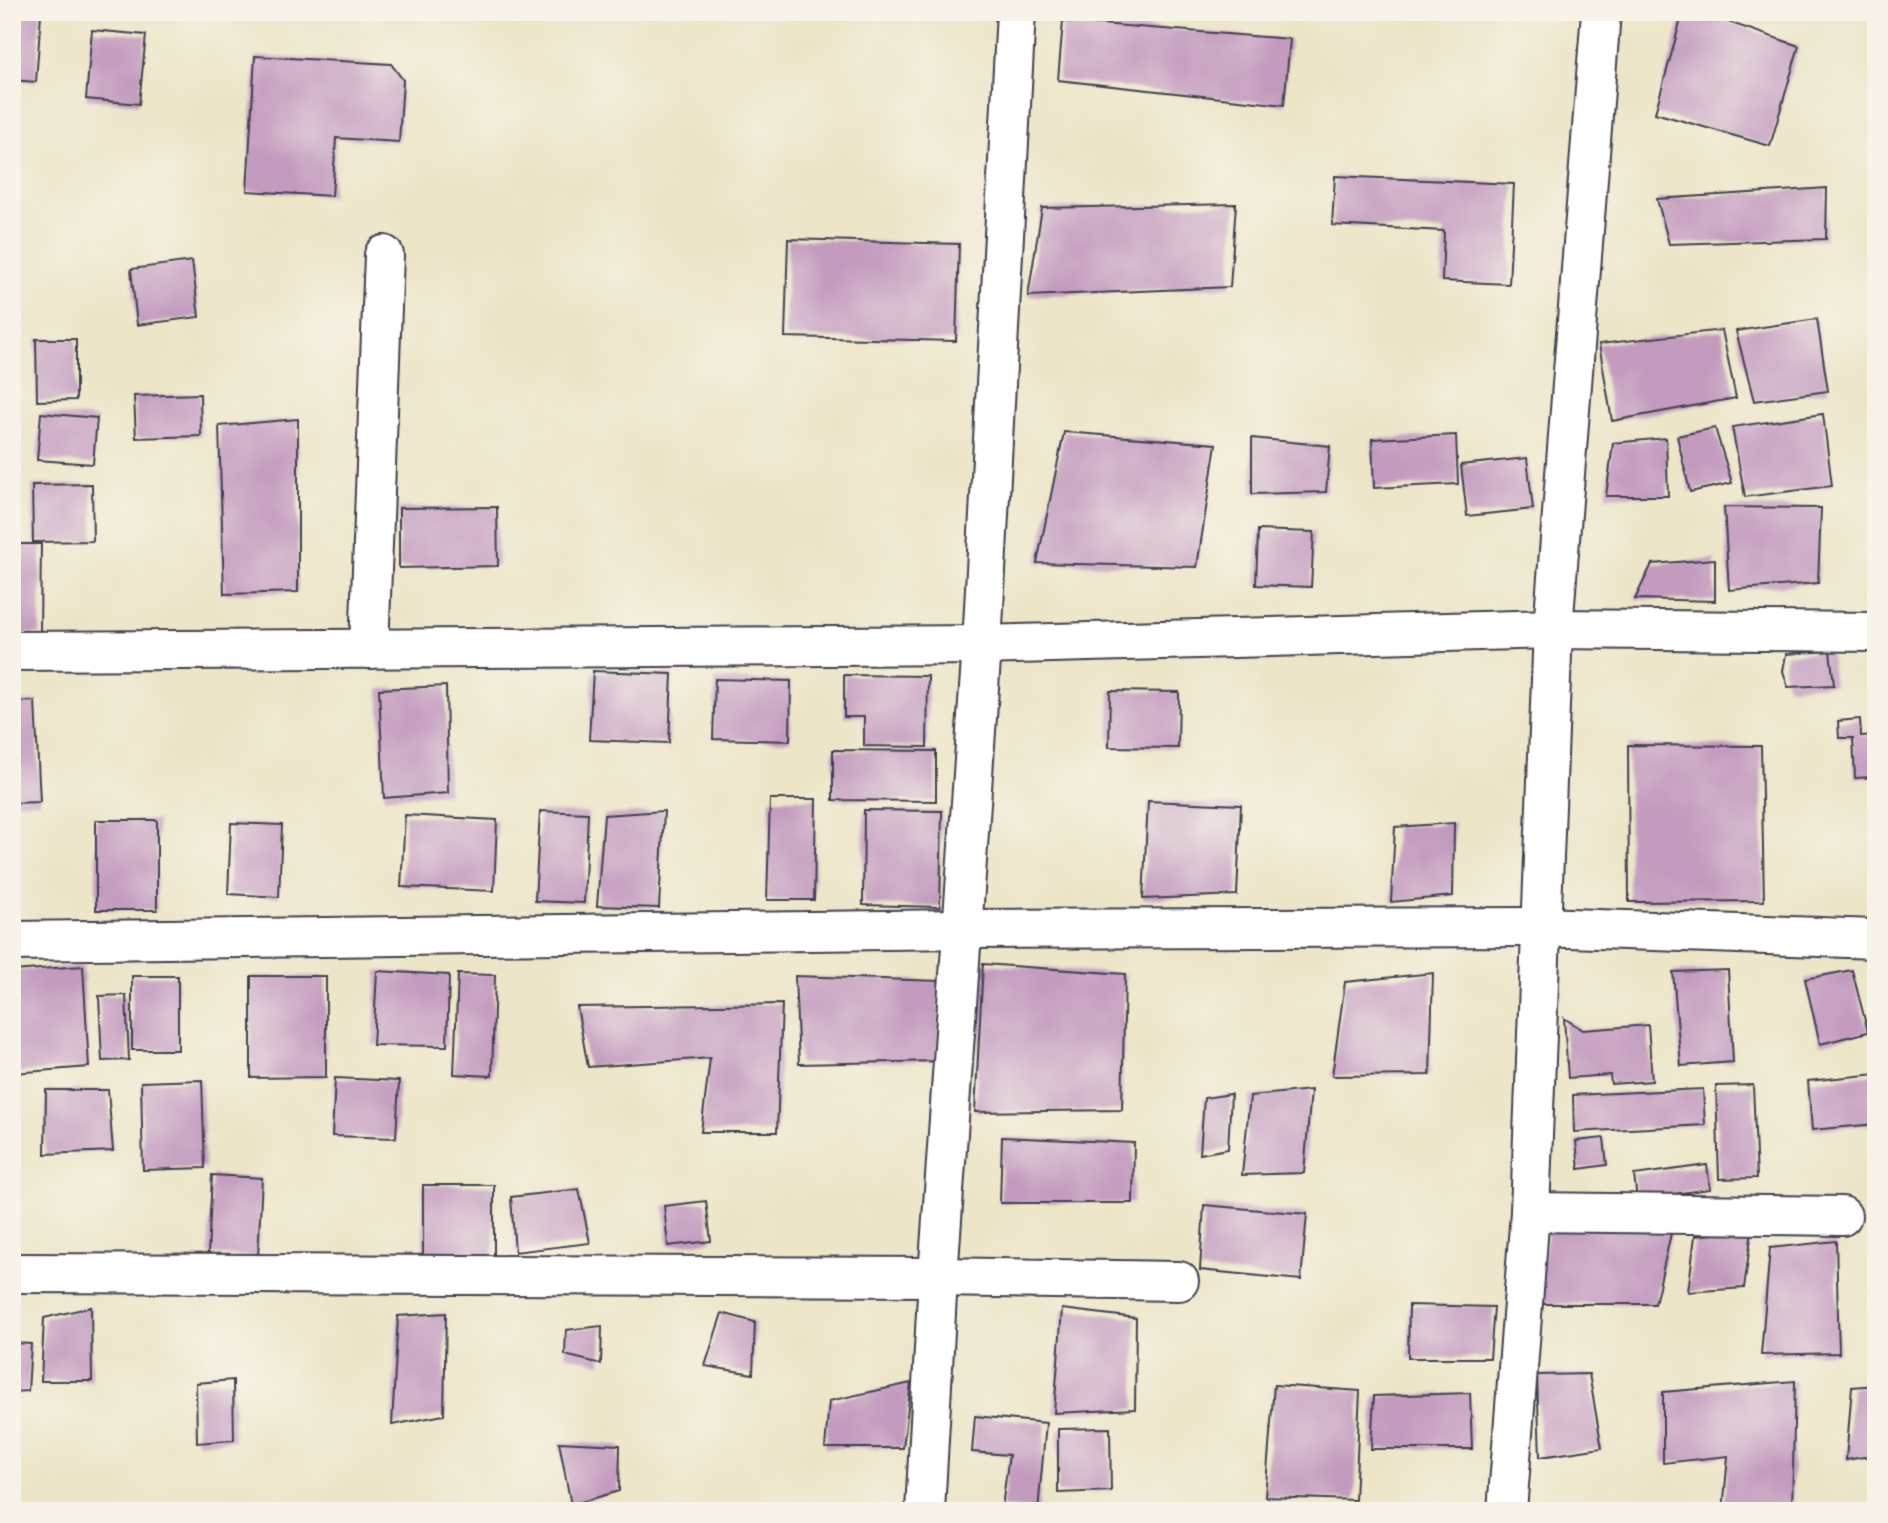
<svg xmlns="http://www.w3.org/2000/svg" width="1888" height="1523" viewBox="0 0 1888 1523" font-family="'Gentium Book Plus',serif">
<style>
.building{fill:#c39bbf}
.lines{fill:none;stroke-linecap:round;stroke-linejoin:round}
.minor-casing{stroke:#403f50;stroke-width:42}
.minor{stroke:#fff;stroke-width:38}
</style>
<rect width="100%" height="100%" fill="#f7f3e8"/>
<filter id="ink" filterUnits="userSpaceOnUse"><feTurbulence type="fractalNoise" baseFrequency=".0143" numOctaves="2"/><feDisplacementMap in="SourceGraphic" scale="14" xChannelSelector="R" yChannelSelector="G"/><feConvolveMatrix kernelMatrix="1 2 1 2 8 2 1 2 1" color-interpolation-filters="sRGB"/></filter>
<filter id="wash" filterUnits="userSpaceOnUse"><feTurbulence type="fractalNoise" baseFrequency=".00686" numOctaves="4" result="noise"/><feDisplacementMap in="SourceGraphic" scale="28" xChannelSelector="R" yChannelSelector="G"/><feGaussianBlur stdDeviation="1.57" result="paint"/><feColorMatrix in="noise" values="0 0 0 0 0 0 0 0 0 0 0 0 0 0 0 0 0 1.4 0 .05"/><feComposite in="paint" operator="in"/></filter>
<g filter="url(#wash)">
<rect width="100%" height="100%" fill="#ece5c8"/>
<g id="blocks">
<g class="building">
<polygon points="12,12 41,14 36,82 12,80"/>
<polygon points="1683,12 1699,12 1799,46 1770,146 1655,113"/>
<polygon points="1063,21 1290,39 1284,105 1058,80"/>
<polygon points="92,30 146,35 139,104 86,99"/>
<polygon points="255,56 391,64 403,80 399,142 336,138 332,196 247,191"/>
<polygon points="1335,176 1514,184 1509,284 1442,281 1444,231 1332,225"/>
<polygon points="1827,188 1826,239 1669,244 1657,199"/>
<polygon points="1236,204 1230,287 1028,296 1042,208"/>
<polygon points="788,239 959,244 956,341 785,337"/>
<polygon points="192,261 199,317 137,325 131,269"/>
<polygon points="1817,319 1828,391 1754,401 1736,331"/>
<polygon points="1722,330 1736,398 1612,421 1599,344"/>
<polygon points="36,339 76,339 76,400 37,401"/>
<polygon points="200,394 201,436 136,438 134,396"/>
<polygon points="41,413 97,418 93,464 37,460"/>
<polygon points="1823,414 1832,486 1745,497 1732,427"/>
<polygon points="298,419 298,592 224,594 219,426"/>
<polygon points="1715,428 1732,483 1690,492 1677,436"/>
<polygon points="1064,432 1216,444 1197,567 1037,563"/>
<polygon points="1456,435 1458,484 1374,488 1372,439"/>
<polygon points="1252,438 1330,446 1326,492 1252,494"/>
<polygon points="1666,438 1668,496 1606,496 1613,443"/>
<polygon points="1527,458 1533,509 1467,516 1461,465"/>
<polygon points="92,484 93,541 33,542 32,485"/>
<polygon points="497,507 498,566 399,568 399,508"/>
<polygon points="1724,507 1821,508 1818,583 1729,590"/>
<polygon points="1258,530 1314,532 1311,587 1256,585"/>
<polygon points="12,544 41,544 40,634 12,634"/>
<polygon points="1715,559 1715,601 1635,599 1652,564"/>
<polygon points="1830,651 1834,685 1788,687 1783,671 1786,654"/>
<polygon points="593,671 672,674 669,743 589,740"/>
<polygon points="844,675 928,676 927,747 864,746 864,717 844,717"/>
<polygon points="715,679 791,681 790,741 713,739"/>
<polygon points="446,686 448,793 384,798 379,689"/>
<polygon points="1110,691 1179,692 1178,748 1109,747"/>
<polygon points="35,701 40,802 12,803 12,702"/>
<polygon points="1860,719 1861,736 1876,735 1876,777 1855,778 1853,738 1839,738 1838,721"/>
<polygon points="1628,745 1761,746 1764,901 1629,902"/>
<polygon points="833,750 936,751 936,801 833,800"/>
<polygon points="770,799 816,799 814,900 767,900"/>
<polygon points="1148,801 1241,805 1237,895 1143,899"/>
<polygon points="864,810 942,811 940,907 863,905"/>
<polygon points="540,811 588,813 584,903 535,901"/>
<polygon points="664,811 659,908 597,906 604,815"/>
<polygon points="405,815 497,820 494,891 401,887"/>
<rect x="96" y="820" width="61" height="90"/>
<polygon points="231,823 282,825 279,897 228,894"/>
<polygon points="1454,823 1453,896 1391,902 1395,827"/>
<polygon points="983,964 1125,974 1122,1110 975,1112"/>
<polygon points="83,966 89,1067 14,1073 12,971"/>
<polygon points="1728,970 1733,1062 1681,1066 1673,972"/>
<polygon points="1852,970 1868,1032 1820,1044 1805,979"/>
<polygon points="377,971 449,975 447,1046 373,1045"/>
<polygon points="1433,973 1430,1075 1332,1076 1345,982"/>
<polygon points="458,974 495,975 492,1076 454,1074"/>
<rect x="132" y="976" width="46" height="74"/>
<polygon points="251,976 326,976 326,1077 251,1078"/>
<polygon points="795,976 939,981 940,1061 799,1064"/>
<polygon points="126,995 129,1060 102,1061 99,996"/>
<polygon points="782,1004 777,1132 701,1132 710,1058 588,1067 577,1007"/>
<polygon points="1564,1018 1583,1030 1648,1025 1652,1081 1611,1084 1610,1075 1568,1078"/>
<polygon points="1876,1074 1876,1124 1812,1130 1808,1081"/>
<polygon points="335,1078 399,1081 396,1138 332,1136"/>
<polygon points="202,1080 205,1168 143,1170 141,1082"/>
<polygon points="1753,1085 1757,1178 1719,1179 1716,1086"/>
<polygon points="1703,1089 1705,1125 1574,1132 1573,1095"/>
<polygon points="46,1090 108,1090 113,1151 45,1154"/>
<polygon points="1311,1090 1304,1173 1242,1175 1250,1096"/>
<polygon points="1231,1094 1228,1149 1200,1154 1204,1098"/>
<polygon points="1002,1137 1134,1143 1133,1203 1000,1203"/>
<polygon points="1604,1138 1607,1165 1579,1169 1576,1141"/>
<polygon points="1707,1165 1710,1189 1637,1199 1634,1175"/>
<polygon points="212,1175 262,1178 258,1257 208,1254"/>
<rect x="423" y="1185" width="71" height="75"/>
<polygon points="579,1189 590,1243 515,1252 511,1197"/>
<polygon points="706,1201 711,1241 668,1246 664,1206"/>
<polygon points="1204,1205 1307,1214 1301,1280 1200,1270"/>
<polygon points="1549,1228 1672,1229 1655,1304 1535,1304"/>
<polygon points="1752,1230 1744,1288 1688,1292 1695,1236"/>
<polygon points="1836,1241 1839,1353 1761,1355 1770,1248"/>
<polygon points="1409,1305 1494,1307 1490,1358 1408,1358"/>
<polygon points="91,1307 92,1381 41,1381 44,1318"/>
<polygon points="1062,1309 1136,1318 1135,1409 1054,1413"/>
<polygon points="446,1313 444,1415 392,1425 398,1316"/>
<polygon points="722,1313 755,1322 753,1374 705,1366"/>
<polygon points="602,1326 601,1364 565,1355 566,1330"/>
<polygon points="12,1343 31,1344 28,1391 12,1392"/>
<polygon points="1589,1374 1602,1448 1540,1457 1537,1375"/>
<polygon points="233,1380 234,1440 197,1443 196,1383"/>
<polygon points="1795,1381 1792,1511 1723,1511 1728,1456 1663,1463 1663,1392"/>
<polygon points="911,1383 903,1448 825,1448 829,1401"/>
<polygon points="1274,1385 1360,1391 1355,1500 1265,1497"/>
<polygon points="1876,1385 1876,1455 1846,1460 1852,1387"/>
<polygon points="1470,1393 1472,1449 1371,1449 1374,1396"/>
<polygon points="975,1416 1046,1423 1038,1511 1002,1507 1009,1455 972,1452"/>
<polygon points="1110,1428 1111,1491 1058,1493 1058,1429"/>
<polygon points="559,1442 620,1445 619,1491 571,1505"/>
</g>
</g>
</g>
<g filter="url(#ink)">
<use href="#blocks" fill-opacity="0" stroke="#403f50" stroke-width="2"/>
<g class="lines">
<defs>
<g id="minor">
<polyline points="369,649 384,255"/>
<polyline points="12,651 982,645 1553,629 1876,632"/>
<polyline points="12,941 962,929 1541,927 1876,939"/>
<polyline points="1530,1212 1842,1216"/>
<polyline points="12,1273 938,1277 1179,1281"/>
<polyline points="925,1511 938,1277 982,645 1016,12"/>
<polyline points="1507,1511 1530,1212 1553,629 1601,12"/>
</g>
</defs>
<use href="#minor" class="minor-casing"/>
<use href="#minor" class="minor"/>
</g>
</g>
<rect width="1888" height="1523" fill="none" stroke="#f7f3e8" stroke-width="42"/>
</svg>
